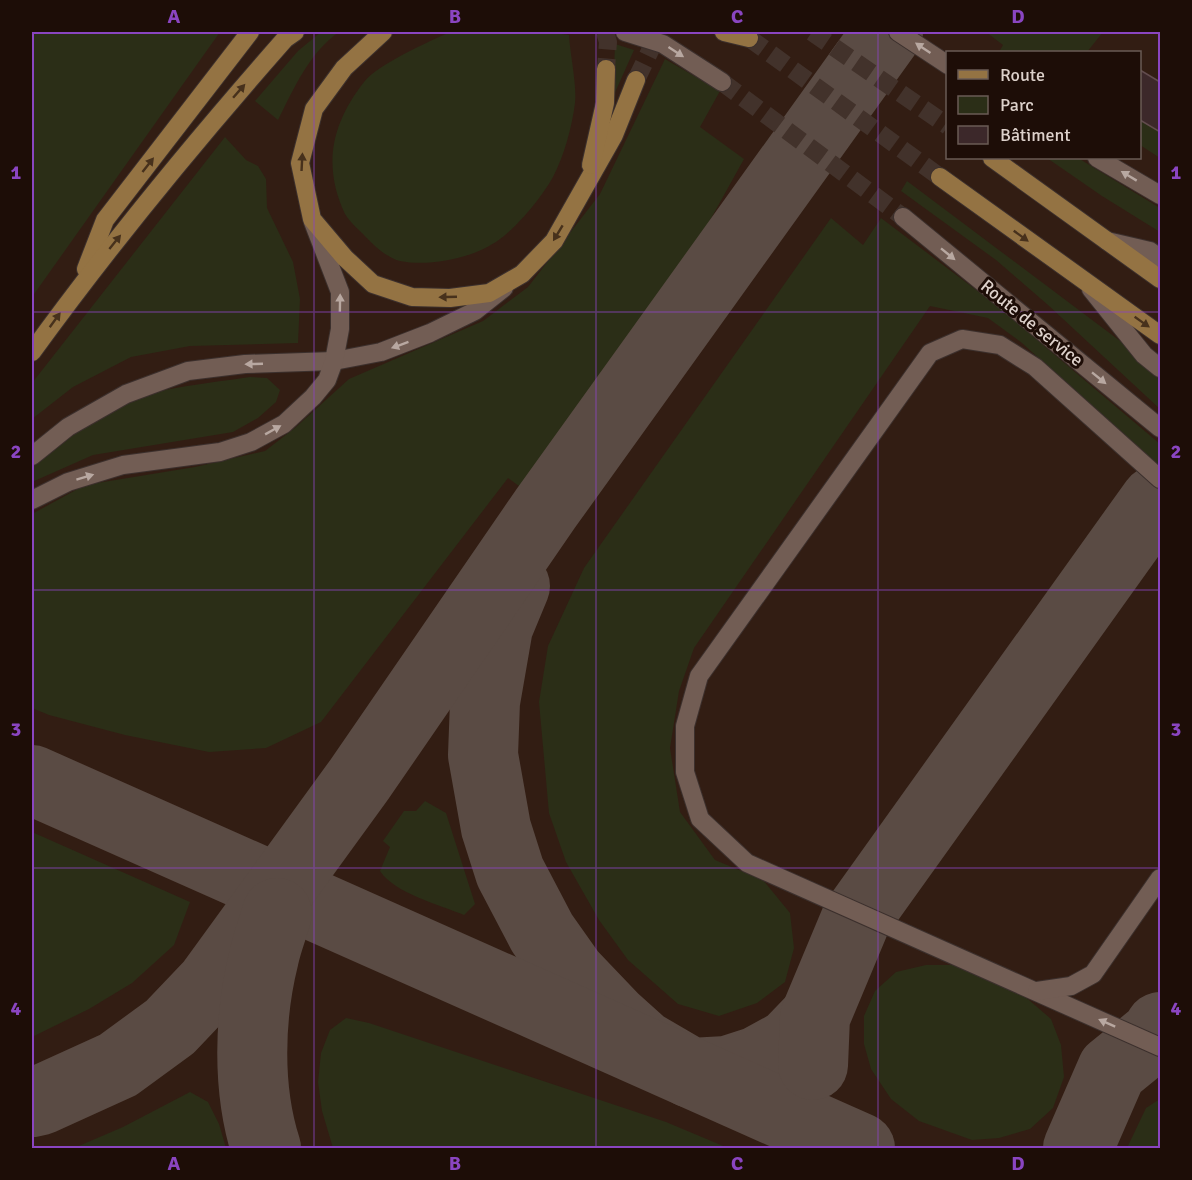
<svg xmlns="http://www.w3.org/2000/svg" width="1192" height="1180" viewBox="0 0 1192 1180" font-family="Signika,sans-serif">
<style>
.built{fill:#321d13;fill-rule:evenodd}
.green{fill:#2b2e17}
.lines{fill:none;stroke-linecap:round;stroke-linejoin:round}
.taxiway{stroke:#5a4b44;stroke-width:70}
.building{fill:#3c282a;stroke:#624c4e;stroke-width:1.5}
.minor-tunnel{stroke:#42322b;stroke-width:18;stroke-dasharray:18 9;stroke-linecap:butt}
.major-tunnel{stroke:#42322b;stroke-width:18;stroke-dasharray:18 9;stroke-linecap:butt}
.minor-casing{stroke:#3c302d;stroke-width:20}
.major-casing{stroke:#3c302d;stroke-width:20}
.minor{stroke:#725d54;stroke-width:18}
.major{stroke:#947343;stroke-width:18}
.oneway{fill:#b8a8a1}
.oneway2{fill:#47311c}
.grid{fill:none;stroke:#8a45c1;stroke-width:1.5;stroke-opacity:0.55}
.labels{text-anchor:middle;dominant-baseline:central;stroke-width:6;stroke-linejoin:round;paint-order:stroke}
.street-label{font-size:18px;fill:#ddd1cb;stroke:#1d0d07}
.neatline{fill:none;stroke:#8a45c1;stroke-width:2}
.grid-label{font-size:20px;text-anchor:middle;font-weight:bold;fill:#8a45c1}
</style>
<rect width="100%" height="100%" fill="#27160f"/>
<path class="built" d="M32 32H1160V1148H32ZM948 52H1140V158H948Z"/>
<g class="green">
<polygon points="32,32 220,32 32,297"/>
<path d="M321 32H339C309 53 294 88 278 120L255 101 298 51Z"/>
<path d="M450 32H548L569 35C570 54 577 85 575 103 572 127 564 156 553 177 542 197 518 226 500 239 475 258 430 267 400 261 387 258 372 244 363 234 357 228 349 221 345 214 322 165 332 123 364 82 378 64 428 42 450 32Z"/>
<polygon points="986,32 1103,32 1087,52 999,52 1003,45"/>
<polygon points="615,44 634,50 613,97"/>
<polygon points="665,59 720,91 700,127 744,159 564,483 519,486 508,478 321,722 266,748 209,752 125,735 49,715 32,708 32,514 85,485 195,467 265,451 296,427 349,379 483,321 528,287 600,194"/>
<polygon points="1140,120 1160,132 1160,158 1140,145"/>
<polygon points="225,137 246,160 258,166 266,179 267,208 293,262 300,299 298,343 190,346 131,357 73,387 32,419 32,383"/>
<polygon points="1047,158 1078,158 1160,208 1160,232 1102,196"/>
<polygon points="907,181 1160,371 1160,409 1048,305 996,260 901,191"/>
<polygon points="831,218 863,245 881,218 996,305 1160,444 1160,468 1022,343 988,318 930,306 694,648 679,691 670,748 680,812 715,860 763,880 790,913 794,948 785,982 757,1003 719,1016 678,1004 628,960 599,920 566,862 549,813 539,702 548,646 584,568"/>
<path d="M250 377 267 378 280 390 276 402 258 418 233 432 93 455 32 482V469L34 466C60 446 94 417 124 403 159 387 212 383 250 377Z"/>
<path d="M425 801 446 813 475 904 464 915C440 905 394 893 380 871L390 847 383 841 404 811H416Z"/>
<polygon points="32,832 190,902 174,945 132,983 89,1009 32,1037"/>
<polygon points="926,965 958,965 1022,994 1051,1019 1061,1045 1064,1077 1053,1108 1030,1129 999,1138 972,1140 919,1121 891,1099 871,1069 864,1044 864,1016 875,991 896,972"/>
<polygon points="346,1018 369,1023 666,1122 728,1148 333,1148 322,1111 318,1082 321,1053 330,1030"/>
<polygon points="190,1092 208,1102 219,1124 226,1148 74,1148 123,1127"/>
<polygon points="1160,1099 1160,1148 1127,1148 1146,1108"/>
</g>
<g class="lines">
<g class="taxiway">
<polyline points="515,586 498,627 485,702 483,755 496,828 510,872 542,933 571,974 613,1018 643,1045 691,1073 727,1071 758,1061 789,1044 815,1017"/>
<polyline points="32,780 860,1148"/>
<polyline points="813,1065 815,1017 856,919 1155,501"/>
<polyline points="32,1102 41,1100 118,1065 170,1027 210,985 359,780 546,508 888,32"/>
<path d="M266 1148C247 1089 249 1017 264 957 267 942 273 928 277 913"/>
<polyline points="1078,1148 1112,1070 1155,1035 1160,1027"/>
</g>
</g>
<polygon class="building" points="1140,70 1160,82 1160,132 1140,120"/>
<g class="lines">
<polyline class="minor-tunnel" points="722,82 903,217"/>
<g class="major-tunnel">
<polyline points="605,32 608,42 606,69"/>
<polyline points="812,32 948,126"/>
<polyline points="749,38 940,177"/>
<polyline points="636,80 659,32"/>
</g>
<defs>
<g id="minor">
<polyline points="625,32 663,44 722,82"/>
<polyline points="898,32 948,65"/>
<polyline points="1097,158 1160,195"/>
<polyline points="903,217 1160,428"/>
<polyline points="1107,241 1150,251 1160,258"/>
<polyline points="1091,289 1144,355 1160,368"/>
<polyline points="32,456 68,427 126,394 188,371 245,364 334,361 381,352 430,333 475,311 504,288"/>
<polyline points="1160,479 1035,367 1000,345 962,339 930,353 699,676 685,726 685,772 700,819 747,863 1160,1047"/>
<polyline points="32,500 68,482 123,465 220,452 251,442 284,424 313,397 327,380 334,361 340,329 340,292 313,222"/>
<polyline points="1037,991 1071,986 1093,974 1160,878"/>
</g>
<g id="major">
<polyline points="383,32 344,68 314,109 300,163 312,219 345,258 373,284 412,297 450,298 489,293 522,274 554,241 614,135 636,80"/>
<polyline points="724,32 749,38"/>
<polyline points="992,158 1160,279"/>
<polyline points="591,165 605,103 606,69"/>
<polyline points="940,177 1160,335"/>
<polyline points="86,269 105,220 250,32"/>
<path d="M32 352C111 243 196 140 285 39L295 32"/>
</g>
</defs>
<use href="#minor" class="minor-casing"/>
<use href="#major" class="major-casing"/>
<use href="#minor" class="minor"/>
<use href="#major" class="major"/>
</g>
<defs><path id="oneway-solid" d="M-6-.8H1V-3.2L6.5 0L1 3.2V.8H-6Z" transform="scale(1.5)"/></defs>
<g class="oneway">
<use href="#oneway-solid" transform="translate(923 48) rotate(-146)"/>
<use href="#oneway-solid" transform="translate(676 52) rotate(33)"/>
<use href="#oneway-solid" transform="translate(1129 176) rotate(-149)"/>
<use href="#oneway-solid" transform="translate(948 254) rotate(39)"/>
<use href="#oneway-solid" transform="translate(340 303) rotate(-89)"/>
<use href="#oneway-solid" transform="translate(400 345) rotate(160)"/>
<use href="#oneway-solid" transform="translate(254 364) rotate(178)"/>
<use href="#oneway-solid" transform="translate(1099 378) rotate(39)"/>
<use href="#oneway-solid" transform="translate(273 430) rotate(-29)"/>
<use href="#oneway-solid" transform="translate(85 477) rotate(-17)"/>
<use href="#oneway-solid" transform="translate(1107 1023) rotate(-156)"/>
</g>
<g class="oneway2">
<use href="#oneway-solid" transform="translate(239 91) rotate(-49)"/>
<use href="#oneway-solid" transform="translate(302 162) rotate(-87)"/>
<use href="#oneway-solid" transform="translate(148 165) rotate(-52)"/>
<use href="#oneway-solid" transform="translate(558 233) rotate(121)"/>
<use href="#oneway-solid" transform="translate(1021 236) rotate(36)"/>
<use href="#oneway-solid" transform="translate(115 242) rotate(-51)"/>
<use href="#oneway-solid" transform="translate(448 297) rotate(178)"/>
<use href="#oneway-solid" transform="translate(55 320) rotate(-54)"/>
<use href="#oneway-solid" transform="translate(1142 322) rotate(35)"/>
</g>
<path class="grid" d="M314 32V1148M596 32V1148M878 32V1148M32 312H1160M32 590H1160M32 868H1160"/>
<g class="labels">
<g class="street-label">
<text transform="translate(1032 323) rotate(39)">Route de service</text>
</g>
</g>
<rect width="1192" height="1180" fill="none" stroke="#1d0d07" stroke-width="66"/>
<rect x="946" y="51" width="195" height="108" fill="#1d0d07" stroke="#6a5b55" stroke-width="1.5"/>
<rect x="958" y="70" width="30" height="9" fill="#947343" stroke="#6a5b55" stroke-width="1.5"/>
<text x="1000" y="81" font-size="18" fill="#ddd1cb">Route</text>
<rect x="958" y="96" width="30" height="18" fill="#2b2e17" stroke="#6a5b55" stroke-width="1.5"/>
<text x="1000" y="111" font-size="18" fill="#ddd1cb">Parc</text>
<rect x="958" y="126" width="30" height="18" fill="#3c282a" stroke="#6a5b55" stroke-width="1.5"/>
<text x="1000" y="141" font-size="18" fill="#ddd1cb">Bâtiment</text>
<rect x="33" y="33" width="1126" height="1114" class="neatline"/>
<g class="grid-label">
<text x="174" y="23">A</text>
<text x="455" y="23">B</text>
<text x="737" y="23">C</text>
<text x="1018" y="23">D</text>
<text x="16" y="179">1</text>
<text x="1176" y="179">1</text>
<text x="16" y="458">2</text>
<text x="1176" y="458">2</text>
<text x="16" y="736">3</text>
<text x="1176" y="736">3</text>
<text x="16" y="1015">4</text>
<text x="1176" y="1015">4</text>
<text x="174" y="1170">A</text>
<text x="455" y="1170">B</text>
<text x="737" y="1170">C</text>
<text x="1018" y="1170">D</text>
</g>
</svg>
